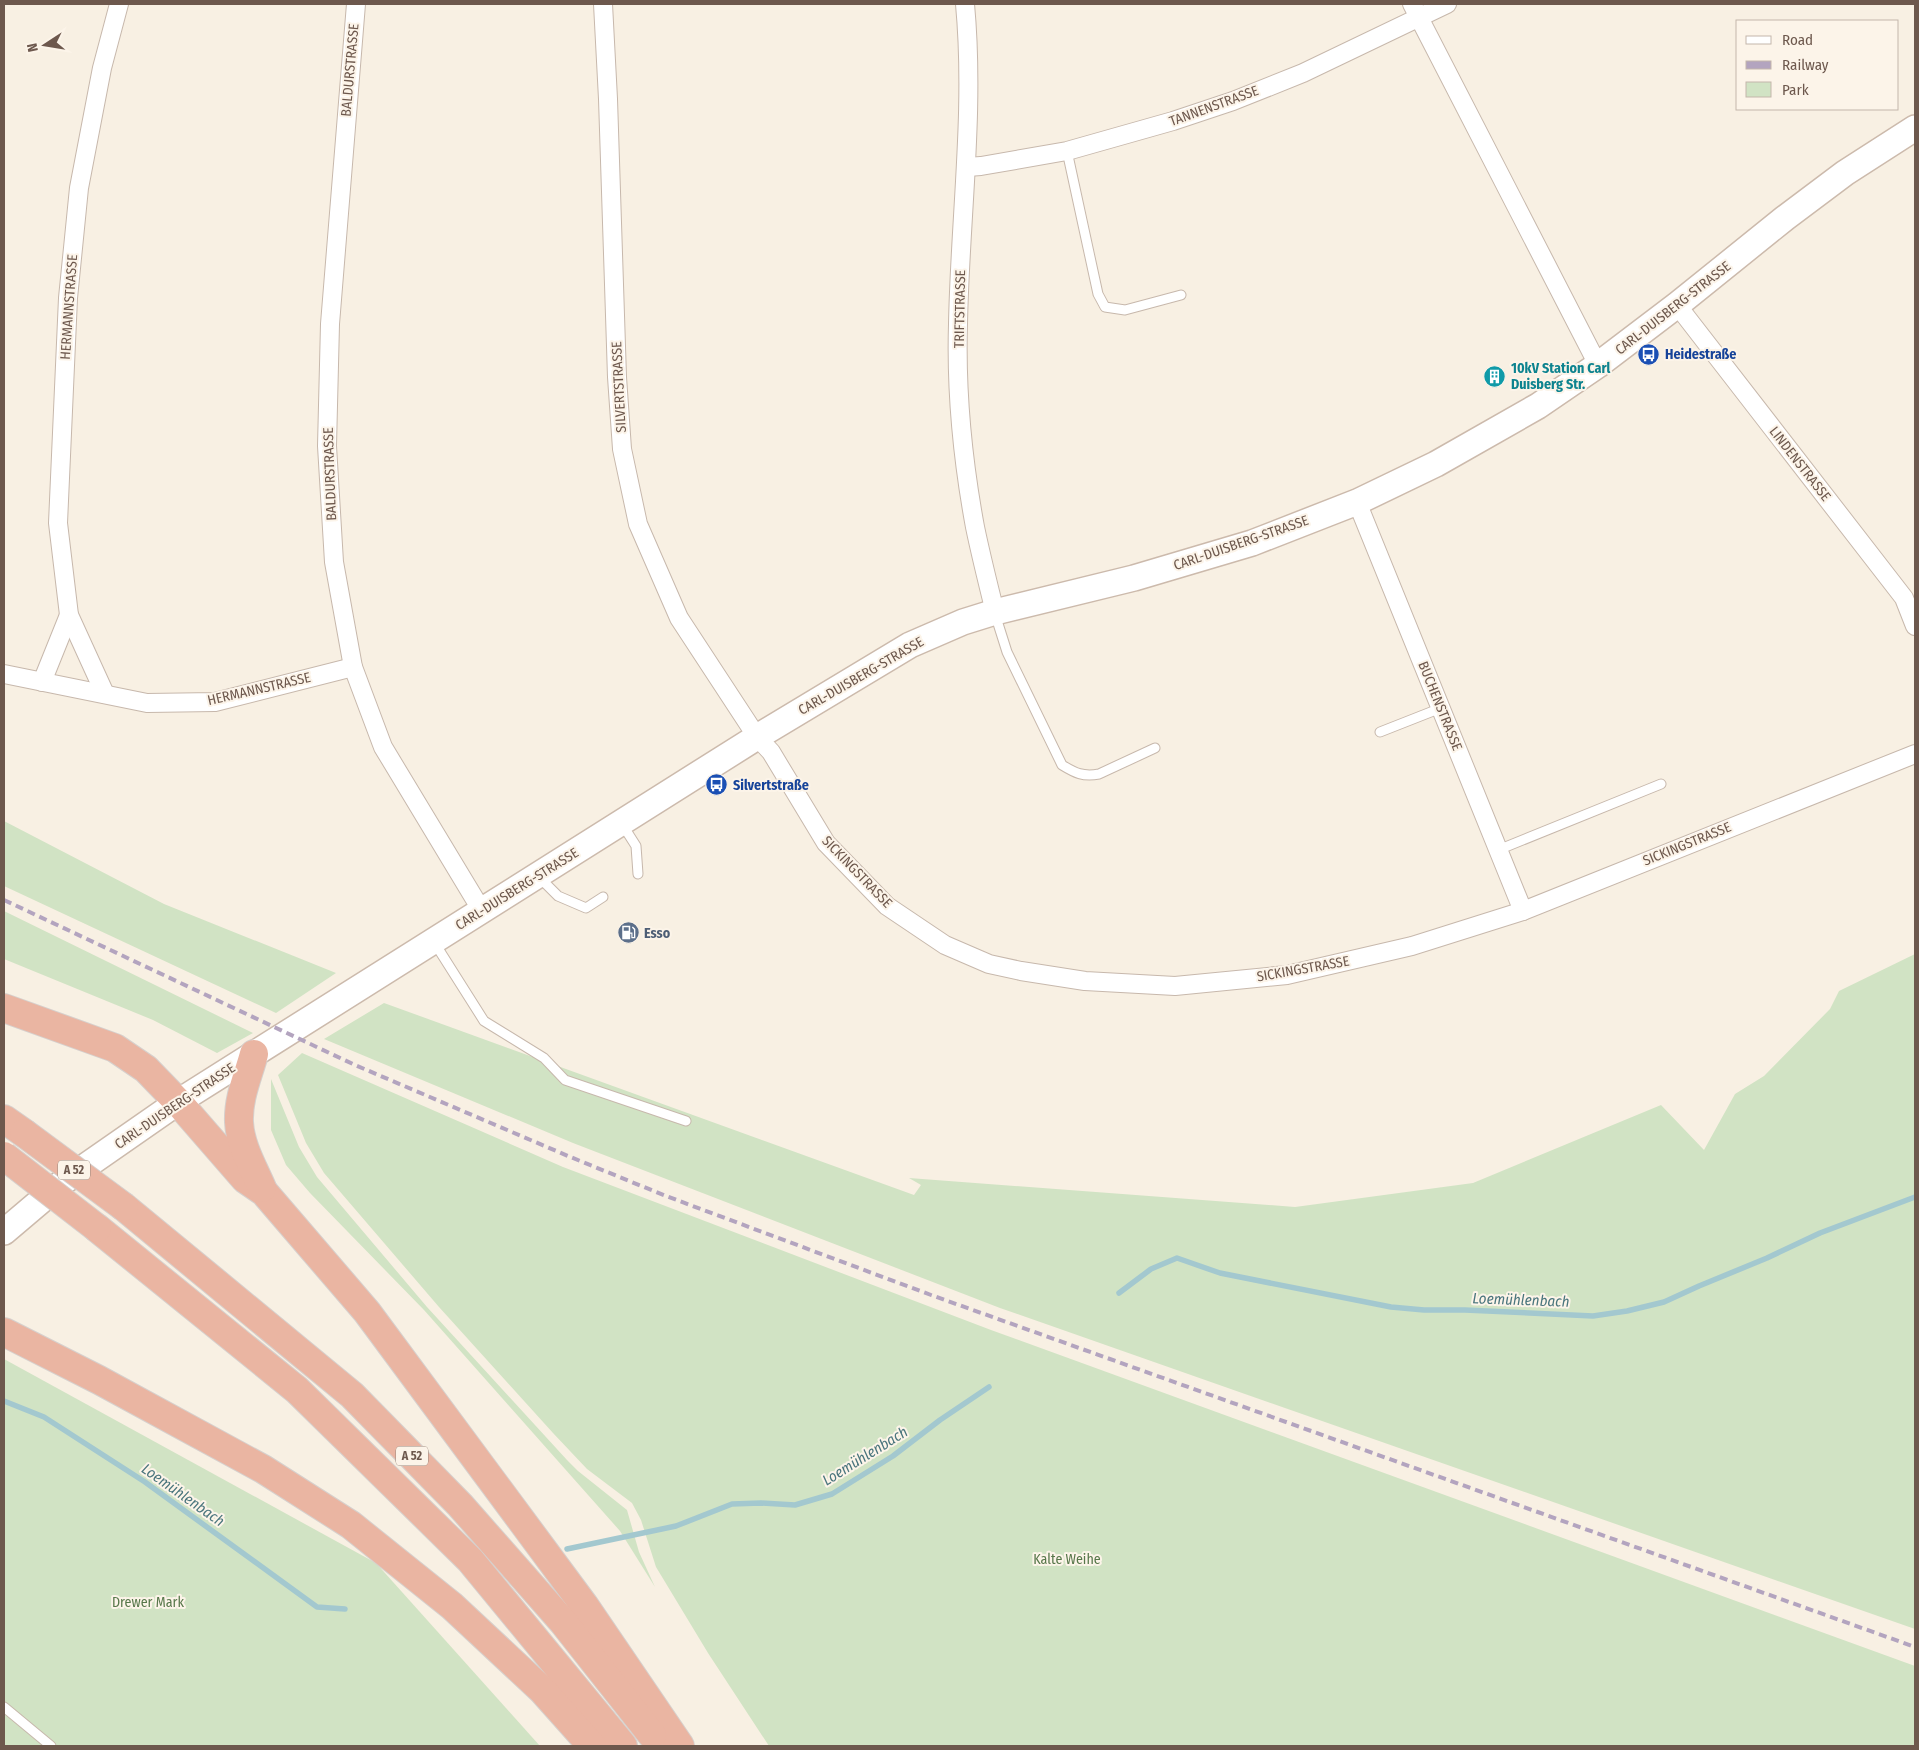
<svg xmlns="http://www.w3.org/2000/svg" width="1919" height="1750" viewBox="0 0 1919 1750" font-family="'Fira Sans Condensed',sans-serif">
<style>
.green{fill:#d1e3c4}
.lines{fill:none;stroke-linecap:round;stroke-linejoin:round}
.stream{stroke:#a3c8cf;stroke-width:5.5}
.lane-casing{stroke:#c7b8ac;stroke-width:11}
.street-casing{stroke:#c7b8ac;stroke-width:20}
.secondary-casing{stroke:#ccbaac;stroke-width:28}
.highway-casing{stroke:#d6d0cd;stroke-width:30}
.lane{stroke:#fff;stroke-width:9}
.street{stroke:#fff;stroke-width:18}
.secondary{stroke:#fff;stroke-width:25}
.highway{stroke:#eab5a2;stroke-width:28}
.rail{stroke:#b3a4bf;stroke-width:4;stroke-dasharray:8 5;stroke-linecap:butt}
.highway-bridge-casing{stroke:#d6d0cd;stroke-width:30;stroke-linecap:butt}
.highway-bridge{stroke:#eab5a2;stroke-width:28}
.labels{text-anchor:middle;dominant-baseline:central;stroke-width:4;stroke-linejoin:round;paint-order:stroke}
.shield{fill:#fcf4e9;stroke:#98877c;stroke-width:1}
.shield-label{font-size:12px;font-weight:bold;fill:#6d584d}
.street-label{font-size:14px;fill:#6d584d;stroke:#fcf4e9}
.transit-label{font-size:14px;font-weight:bold;fill:#164399;stroke:#fcf4e9;text-anchor:start}
.culture-label{font-size:14px;font-weight:bold;fill:#0d838f;stroke:#fcf4e9;text-anchor:start}
.service-label{font-size:14px;font-weight:bold;fill:#4e5e75;stroke:#fcf4e9;text-anchor:start}
.park-label{font-size:14px;fill:#57774a;stroke:#fcf4e9}
.water-label{font-size:15px;font-style:italic;fill:#4a757d;stroke:#fcf4e9}
</style>
<rect width="100%" height="100%" fill="#f8f0e3"/>
<g class="green">
<polygon points="4,821 164,904 336,973 276,1013 4,886"/>
<polygon points="4,911 253,1033 217,1053 153,1020 4,959"/>
<polygon points="1915,954 1915,1629 1000,1308 573,1143 324,1039 384,1003 914,1195 921,1185 909,1178 1295,1207 1473,1183 1661,1105 1704,1150 1735,1094 1764,1076 1830,1009 1839,991"/>
<polygon points="302,1053 563,1167 991,1330 1915,1666 1915,1746 769,1746 708,1653 656,1567 641,1520 632,1503 587,1469 553,1433 439,1307 324,1173 306,1143 278,1075"/>
<polygon points="271,1079 299,1147 317,1177 427,1307 567,1460 578,1471 627,1510 639,1552 655,1587 620,1531 424,1310 310,1193 286,1165 271,1130"/>
<polygon points="4,1359 376,1563 540,1746 4,1746"/>
</g>
<g class="lines">
<g class="stream">
<polyline points="1119,1293 1151,1269 1177,1258 1220,1273 1391,1307 1424,1310 1465,1310 1593,1316 1627,1311 1664,1302 1699,1286 1767,1258 1820,1233 1915,1197"/>
<polyline points="4,1401 44,1417 145,1482 317,1607 345,1609"/>
<polyline points="567,1549 676,1526 732,1504 761,1503 795,1505 832,1494 893,1456 940,1420 989,1387"/>
</g>
<defs>
<g id="lane">
<polyline points="1067,151 1098,294 1105,307 1125,310 1181,295"/>
<path d="M995 614 1007 652 1062 765C1075 773 1083 777 1099 774L1155 748"/>
<polyline points="1380,732 1441,708"/>
<polyline points="622,824 636,846 638,874"/>
<polyline points="1498,850 1661,784"/>
<polyline points="538,876 558,896 586,908 603,897"/>
<polyline points="434,942 484,1021 544,1058 565,1080 686,1121"/>
<polyline points="4,1707 51,1746"/>
</g>
<g id="street">
<polyline points="356,4 330,324 327,446 334,562 353,667 383,747 482,911"/>
<polyline points="603,4 608,99 617,377 622,449 638,524 679,618 757,737 771,752 826,843 887,906 945,945 989,964 1021,971 1085,981 1175,986 1287,975 1412,946 1523,911 1915,754"/>
<path d="M965 4C975 111 960 217 958 324 956 390 963 462 975 527 981 556 988 584 995 612"/>
<polyline points="1412,4 1598,365"/>
<polyline points="967,167 981,166 1067,151 1173,121 1233,101 1303,73 1447,4"/>
<polyline points="1677,305 1904,598 1915,626"/>
<polyline points="1357,502 1523,911"/>
<polyline points="4,674 147,703 215,702 353,667"/>
<polyline points="42,682 69,615"/>
<polyline points="105,694 69,615 58,523 68,298 79,188 102,68 119,4"/>
</g>
<polyline id="secondary" points="4,1232 63,1182 178,1102 757,737 910,645 963,622 995,612 1134,578 1252,543 1357,502 1436,464 1538,406 1598,365 1677,305 1785,218 1845,173 1915,128"/>
<g id="highway">
<polyline points="4,1008 115,1048 146,1069 178,1102 245,1179 264,1192 367,1312 584,1605 680,1746"/>
<path d="M254 1054C248 1076 238 1098 239 1122 240 1145 253 1167 262 1188"/>
<polyline points="4,1119 24,1133"/>
<polyline points="124,1207 352,1395 460,1505 563,1622 652,1735"/>
<polyline points="97,1228 297,1390 470,1560 623,1746"/>
<polyline points="4,1332 99,1380 263,1469 351,1525 452,1606 542,1690 592,1746"/>
</g>
</defs>
<use href="#lane" class="lane-casing"/>
<use href="#street" class="street-casing"/>
<use href="#secondary" class="secondary-casing"/>
<use href="#highway" class="highway-casing"/>
<use href="#lane" class="lane"/>
<use href="#street" class="street"/>
<use href="#secondary" class="secondary"/>
<use href="#highway" class="highway"/>
<polyline class="rail" points="4,900 355,1065 568,1156 666,1196 931,1295 1915,1647"/>
<defs>
<g id="highway-bridge">
<polyline points="24,1133 124,1207"/>
<polyline points="4,1156 97,1228"/>
</g>
</defs>
<use href="#highway-bridge" class="highway-bridge-casing"/>
<use href="#highway-bridge" class="highway-bridge"/>
</g>
<defs>
<symbol id="bus-disc" viewBox="-11 -11 22 22"><circle r="9.5" fill="#1a4fb4" stroke="#fcf4e9"/><path d="M-5-6H5V4H4V6H2V4H-2V6H-4V4H-5ZM-3.5-4V0h7V-4ZM-3.5 1.2v1.5H-2V1.2ZM2 1.2v1.5H3.5V1.2Z" fill="#fff"/></symbol>
<symbol id="building-disc" viewBox="-11 -11 22 22"><circle r="9.5" fill="#0f9aa8" stroke="#fcf4e9"/><path d="M-4-6H4V6H1V3H-1V6H-4ZM-2.5-4.3h1.7v1.8h-1.7ZM.8-4.3h1.7v1.8H.8ZM-2.5-1h1.7V.8h-1.7ZM.8-1h1.7V.8H.8Z" fill="#fff"/></symbol>
<symbol id="fuel-disc" viewBox="-11 -11 22 22"><circle r="9.5" fill="#5c6f8a" stroke="#fcf4e9"/><path d="M-5.5-6h7V0h2V4h1.3V-2.5L3-4.5l.8-.8L6-3V5H2.5V1h-1V6h-7ZM-4.2-4.7v3.2H.2V-4.7Z" fill="#fff"/></symbol>
</defs>
<g fill-rule="evenodd">
<use href="#bus-disc" x="1636" y="342" width="25" height="25"/>
<use href="#building-disc" x="1482" y="364" width="25" height="25"/>
<use href="#bus-disc" x="704" y="772" width="25" height="25"/>
<use href="#fuel-disc" x="616" y="920" width="25" height="25"/>
</g>
<g class="labels">
<g class="shield">
<rect x="58" y="1160.5" width="32" height="19" rx="4"/>
<rect x="396" y="1446.5" width="32" height="19" rx="4"/>
</g>
<g class="shield-label">
<text x="74" y="1170">A 52</text>
<text x="412" y="1456">A 52</text>
</g>
<g class="street-label">
<text transform="translate(350 70) rotate(-85)">BALDURSTRASSE</text>
<text transform="translate(1214 106) rotate(-20)">TANNENSTRASSE</text>
<text transform="translate(69 307) rotate(-86)">HERMANNSTRASSE</text>
<text transform="translate(1673 308) rotate(-38)">CARL-DUISBERG-STRASSE</text>
<text transform="translate(960 309) rotate(-89)">TRIFTSTRASSE</text>
<text transform="translate(619 387) rotate(-93)">SILVERTSTRASSE</text>
<text transform="translate(1800 464) rotate(52)">LINDENSTRASSE</text>
<text transform="translate(330 474) rotate(-92)">BALDURSTRASSE</text>
<text transform="translate(1241 543) rotate(-19)">CARL-DUISBERG-STRASSE</text>
<text transform="translate(861 676) rotate(-30)">CARL-DUISBERG-STRASSE</text>
<text transform="translate(259 689) rotate(-13)">HERMANNSTRASSE</text>
<text transform="translate(1440 706) rotate(68)">BUCHENSTRASSE</text>
<text transform="translate(1687 844) rotate(-22)">SICKINGSTRASSE</text>
<text transform="translate(857 872) rotate(46)">SICKINGSTRASSE</text>
<text transform="translate(517 889) rotate(-32)">CARL-DUISBERG-STRASSE</text>
<text transform="translate(1303 969) rotate(-10)">SICKINGSTRASSE</text>
<text transform="translate(175 1106) rotate(-34)">CARL-DUISBERG-STRASSE</text>
</g>
<g class="transit-label">
<text x="1665" y="354">Heidestraße</text>
<text x="733" y="785">Silvertstraße</text>
</g>
<g class="culture-label">
<text x="1511" y="368">10kV Station Carl<tspan x="1511" dy="16">Duisberg Str.</tspan></text>
</g>
<g class="service-label">
<text x="644" y="933">Esso</text>
</g>
<g class="park-label">
<text x="1067" y="1559">Kalte Weihe</text>
<text x="148" y="1602">Drewer Mark</text>
</g>
<g class="water-label">
<text transform="translate(1521 1300) rotate(2)">Loemühlenbach</text>
<text transform="translate(865 1456) rotate(-32)">Loemühlenbach</text>
<text transform="translate(183 1495) rotate(35)">Loemühlenbach</text>
</g>
</g>
<rect width="1919" height="1750" fill="none" stroke="#6d584d" stroke-width="10"/>
<rect x="1736" y="20" width="162" height="90" fill="#fcf4e9" stroke="#c3b6ab"/>
<rect x="1746" y="36" width="25" height="8" fill="#ffffff" stroke="#c3b6ab"/>
<text x="1782" y="45" font-size="15" fill="#6d584d">Road</text>
<rect x="1746" y="61" width="25" height="8" fill="#b3a4bf" stroke="#c3b6ab"/>
<text x="1782" y="70" font-size="15" fill="#6d584d">Railway</text>
<rect x="1746" y="82" width="25" height="15" fill="#d1e3c4" stroke="#c3b6ab"/>
<text x="1782" y="95" font-size="15" fill="#6d584d">Park</text>
<g transform="translate(45 45) rotate(258)" stroke="#fcf4e9" stroke-width="4" paint-order="stroke">
<path d="M0-4L9 19L0 12L-9 19Z" fill="#6d584d"/>
<text y="-8" font-size="14" font-weight="bold" text-anchor="middle" fill="#6d584d">N</text>
</g>
</svg>
